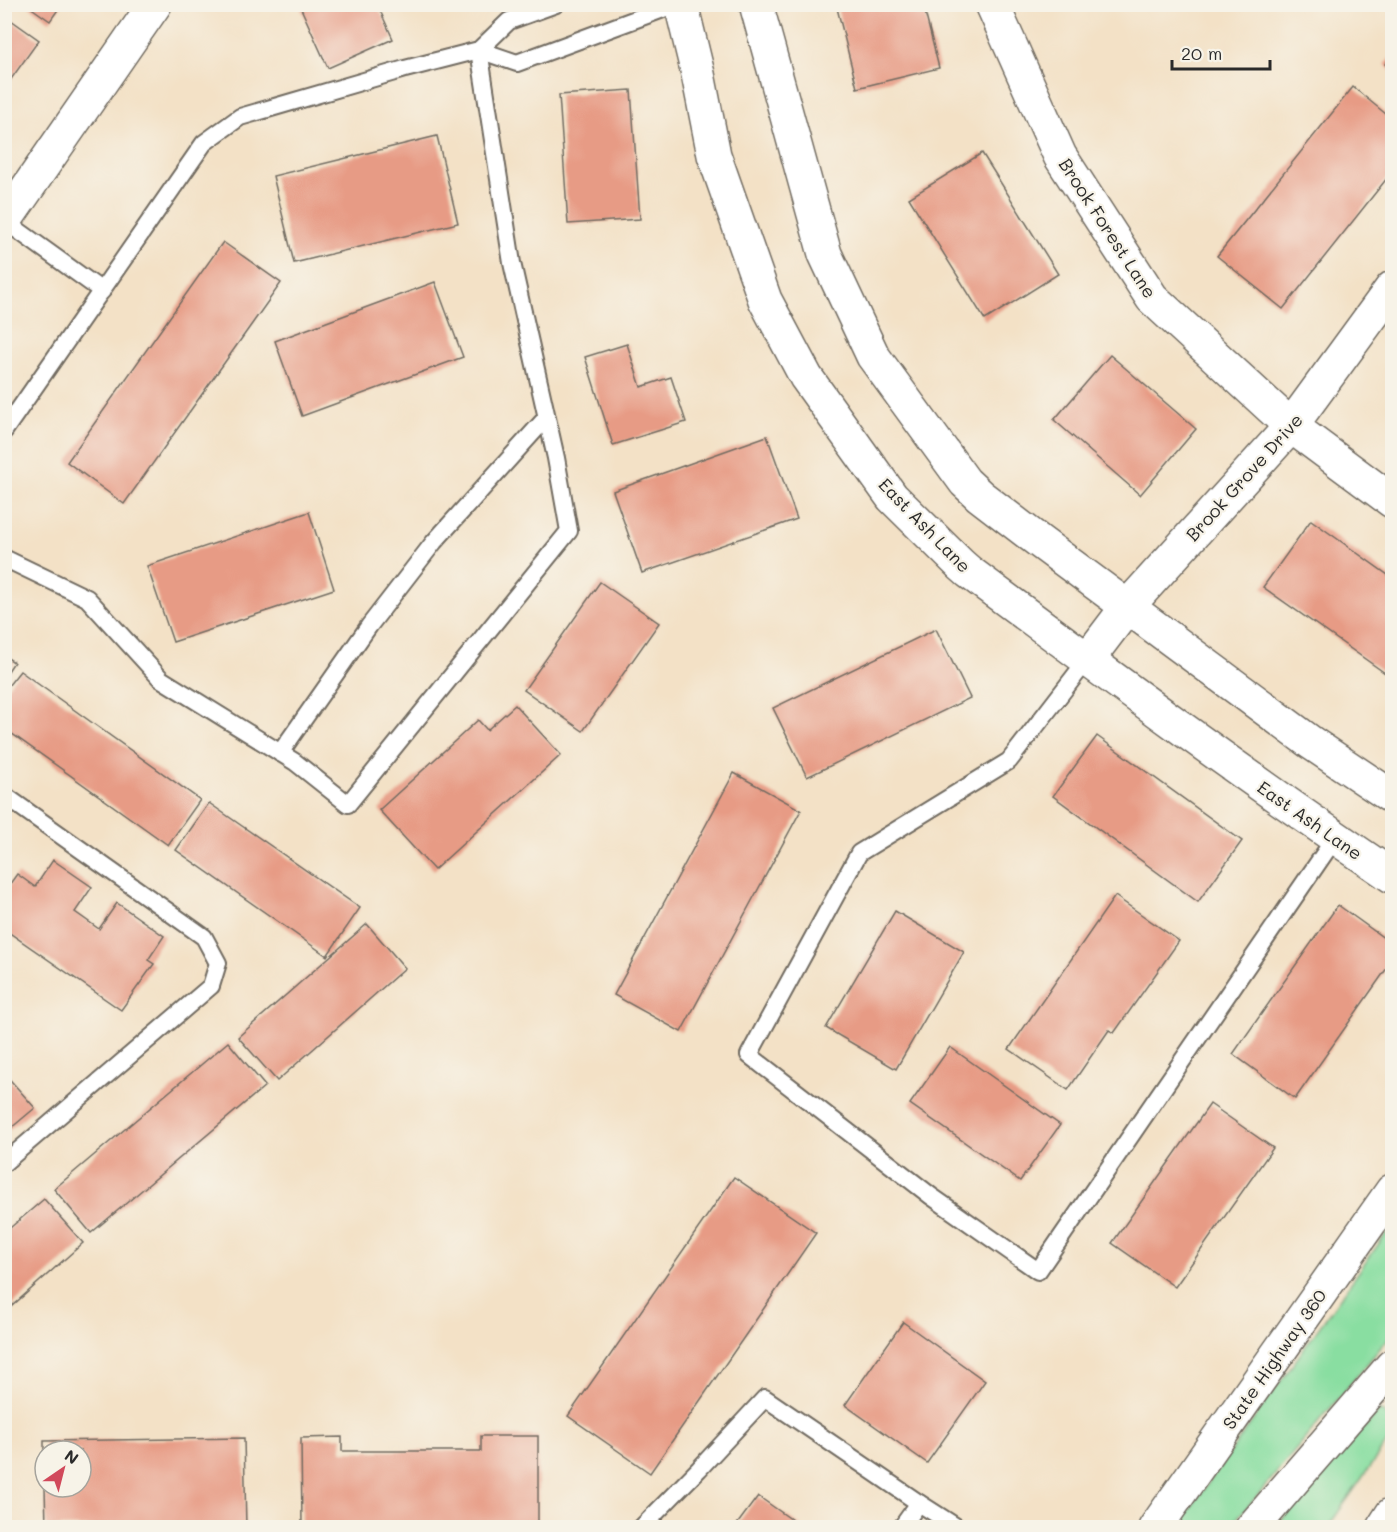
<svg xmlns="http://www.w3.org/2000/svg" width="1397" height="1532" viewBox="0 0 1397 1532" font-family="Mali,sans-serif">
<style>
.green{fill:#89dea1;stroke:#5a8466;stroke-width:1.5}
.building{fill:#e79b85}
.lines{fill:none;stroke-linecap:round;stroke-linejoin:round}
.lane-casing{stroke:#716b61;stroke-width:20}
.street-casing{stroke:#716b61;stroke-width:36}
.secondary-casing{stroke:#716b61;stroke-width:36}
.highway-casing{stroke:#716b61;stroke-width:36}
.lane{stroke:#fff;stroke-width:16}
.street{stroke:#fff;stroke-width:33}
.secondary{stroke:#fff;stroke-width:33}
.highway{stroke:#fff;stroke-width:33}
.labels{text-anchor:middle;dominant-baseline:central;stroke-width:4.5;stroke-linejoin:round;paint-order:stroke}
.street-label{font-size:18px;fill:#2b2b2b;stroke:#f7f3e8}
</style>
<rect width="100%" height="100%" fill="#f7f3e8"/>
<filter id="ink" filterUnits="userSpaceOnUse"><feTurbulence type="fractalNoise" baseFrequency=".0167" numOctaves="2"/><feDisplacementMap in="SourceGraphic" scale="12" xChannelSelector="R" yChannelSelector="G"/><feConvolveMatrix kernelMatrix="1 2 1 2 8 2 1 2 1" color-interpolation-filters="sRGB"/></filter>
<filter id="wash" filterUnits="userSpaceOnUse"><feTurbulence type="fractalNoise" baseFrequency=".008" numOctaves="4" result="noise"/><feDisplacementMap in="SourceGraphic" scale="24" xChannelSelector="R" yChannelSelector="G"/><feGaussianBlur stdDeviation="1.35" result="paint"/><feColorMatrix in="noise" values="0 0 0 0 0 0 0 0 0 0 0 0 0 0 0 0 0 1.4 0 .05"/><feComposite in="paint" operator="in"/></filter>
<g filter="url(#wash)">
<rect width="100%" height="100%" fill="#f3e1c6"/>
<g class="green">
<polygon points="1392,1225 1392,1334 1259,1494 1229,1527 1177,1527"/>
<polygon points="1380,1410 1392,1421 1392,1435 1328,1527 1275,1527"/>
</g>
<g id="blocks">
<g class="building">
<polygon points="26,4 62,4 50,21"/>
<polygon points="299,4 377,4 393,39 328,68"/>
<polygon points="836,4 923,4 939,68 857,88"/>
<polygon points="4,15 39,40 4,89"/>
<polygon points="1392,56 1392,72 1385,64"/>
<polygon points="1353,87 1392,119 1392,172 1283,309 1217,256"/>
<polygon points="631,90 640,219 568,224 559,95"/>
<polygon points="437,136 458,223 294,263 273,176"/>
<polygon points="982,153 1058,274 985,320 909,198"/>
<polygon points="223,242 281,283 124,504 67,462"/>
<polygon points="435,282 463,357 302,416 275,341"/>
<polygon points="627,344 641,387 671,377 686,422 613,445 585,357"/>
<polygon points="1110,355 1196,429 1140,495 1054,420"/>
<polygon points="767,436 797,519 642,573 613,491"/>
<polygon points="309,512 334,589 173,642 147,566"/>
<polygon points="1311,520 1392,578 1392,663 1385,673 1263,587"/>
<polygon points="600,582 659,623 583,731 524,690"/>
<polygon points="936,629 970,698 807,777 773,708"/>
<polygon points="4,656 14,662 4,677"/>
<polygon points="20,671 200,800 168,845 4,728 4,691"/>
<polygon points="515,705 561,755 434,870 379,810 478,720 487,730"/>
<polygon points="1097,736 1242,841 1198,902 1053,796"/>
<polygon points="734,773 801,810 681,1032 614,995"/>
<polygon points="209,803 360,908 327,956 176,850"/>
<polygon points="53,860 92,887 75,912 99,929 117,903 164,936 148,960 154,964 121,1010 4,929 4,892 17,874 35,887"/>
<polygon points="1115,896 1179,941 1114,1033 1109,1030 1068,1090 1009,1049"/>
<polygon points="1338,905 1392,944 1392,961 1295,1099 1233,1054"/>
<polygon points="895,911 964,952 896,1069 826,1028"/>
<polygon points="367,924 405,968 277,1081 238,1037"/>
<polygon points="228,1042 265,1086 91,1233 54,1189"/>
<polygon points="950,1047 1060,1125 1020,1181 910,1104"/>
<polygon points="4,1073 35,1108 4,1134"/>
<polygon points="1210,1104 1273,1148 1175,1287 1112,1243"/>
<polygon points="734,1177 816,1233 650,1473 568,1416"/>
<polygon points="44,1199 83,1243 4,1313 4,1233"/>
<polygon points="903,1322 985,1381 927,1463 845,1405"/>
<polygon points="481,1436 538,1436 538,1527 479,1527 479,1525 345,1525 345,1527 302,1527 301,1438 342,1437 342,1451 481,1451"/>
<polygon points="244,1438 246,1527 46,1527 45,1487 81,1487 81,1451 44,1451 44,1441"/>
<polygon points="758,1496 802,1527 735,1527"/>
</g>
</g>
</g>
<g filter="url(#ink)">
<use href="#blocks" fill-opacity="0" stroke="#716b61" stroke-width="1.5"/>
<g class="lines">
<defs>
<g id="lane">
<polyline points="479,50 517,63 663,9 664,4"/>
<polyline points="5,221 102,291"/>
<polyline points="4,431 204,143 240,117 405,69 479,50 509,21 556,4"/>
<polyline points="4,558 87,598 161,679 295,762 348,804 569,531 556,458 512,263 479,50"/>
<polyline points="1087,660 1009,761 859,853 749,1055 931,1196 1038,1271 1335,838"/>
<polyline points="280,753 369,626 434,542 546,418"/>
<polyline points="4,795 204,937 218,963 211,986 4,1163"/>
<polyline points="641,1528 699,1469 765,1398 919,1503 958,1528"/>
<polyline points="901,1528 919,1503"/>
</g>
<g id="street">
<polyline points="992,4 1060,156 1152,298 1291,426 1392,501"/>
<polyline points="1087,660 1128,606 1291,426 1392,288"/>
</g>
<g id="secondary">
<path d="M681 4 698 74 714 155 765 300 806 377 892 497 961 565 969 572C1109 676 1249 779 1392 876"/>
<polyline points="756,4 825,254 873,356 965,482 980,496 1040,542 1310,742 1392,797"/>
<polyline points="4,222 155,4"/>
<polyline points="1155,1528 1392,1191"/>
</g>
<g id="highway">
<polyline points="1252,1528 1392,1366"/>
<polyline points="1383,1528 1392,1514"/>
</g>
</defs>
<use href="#lane" class="lane-casing"/>
<use href="#street" class="street-casing"/>
<use href="#secondary" class="secondary-casing"/>
<use href="#highway" class="highway-casing"/>
<use href="#lane" class="lane"/>
<use href="#street" class="street"/>
<use href="#secondary" class="secondary"/>
<use href="#highway" class="highway"/>
</g>
</g>
<g class="labels">
<g class="street-label">
<text transform="translate(1108 228) rotate(57)">Brook Forest Lane</text>
<text transform="translate(1244 477) rotate(-48)">Brook Grove Drive</text>
<text transform="translate(925 525) rotate(46)">East Ash Lane</text>
<text transform="translate(1310 820) rotate(35)">East Ash Lane</text>
<text transform="translate(1274 1359) rotate(-55)">State Highway 360</text>
</g>
</g>
<rect width="1397" height="1532" fill="none" stroke="#f7f3e8" stroke-width="24"/>
<g transform="translate(63 1469) rotate(35)"><circle r="28" fill="#f7f3e8" stroke="#a5a39c" stroke-width="1.5"/>
<path d="M0-4.5L10 22L0 15L-10 22Z" fill="#d1495b"/>
<text y="-9" font-size="16" font-weight="bold" text-anchor="middle" fill="#2b2b2b">N</text>
</g>
<path d="M1172 60v9h98v-9" fill="none" stroke="#2b2b2b" stroke-width="3"/>
<text x="1181" y="60" font-size="18" fill="#2b2b2b" stroke="#f7f3e8" stroke-width="4.5" paint-order="stroke">20 m</text>
</svg>
